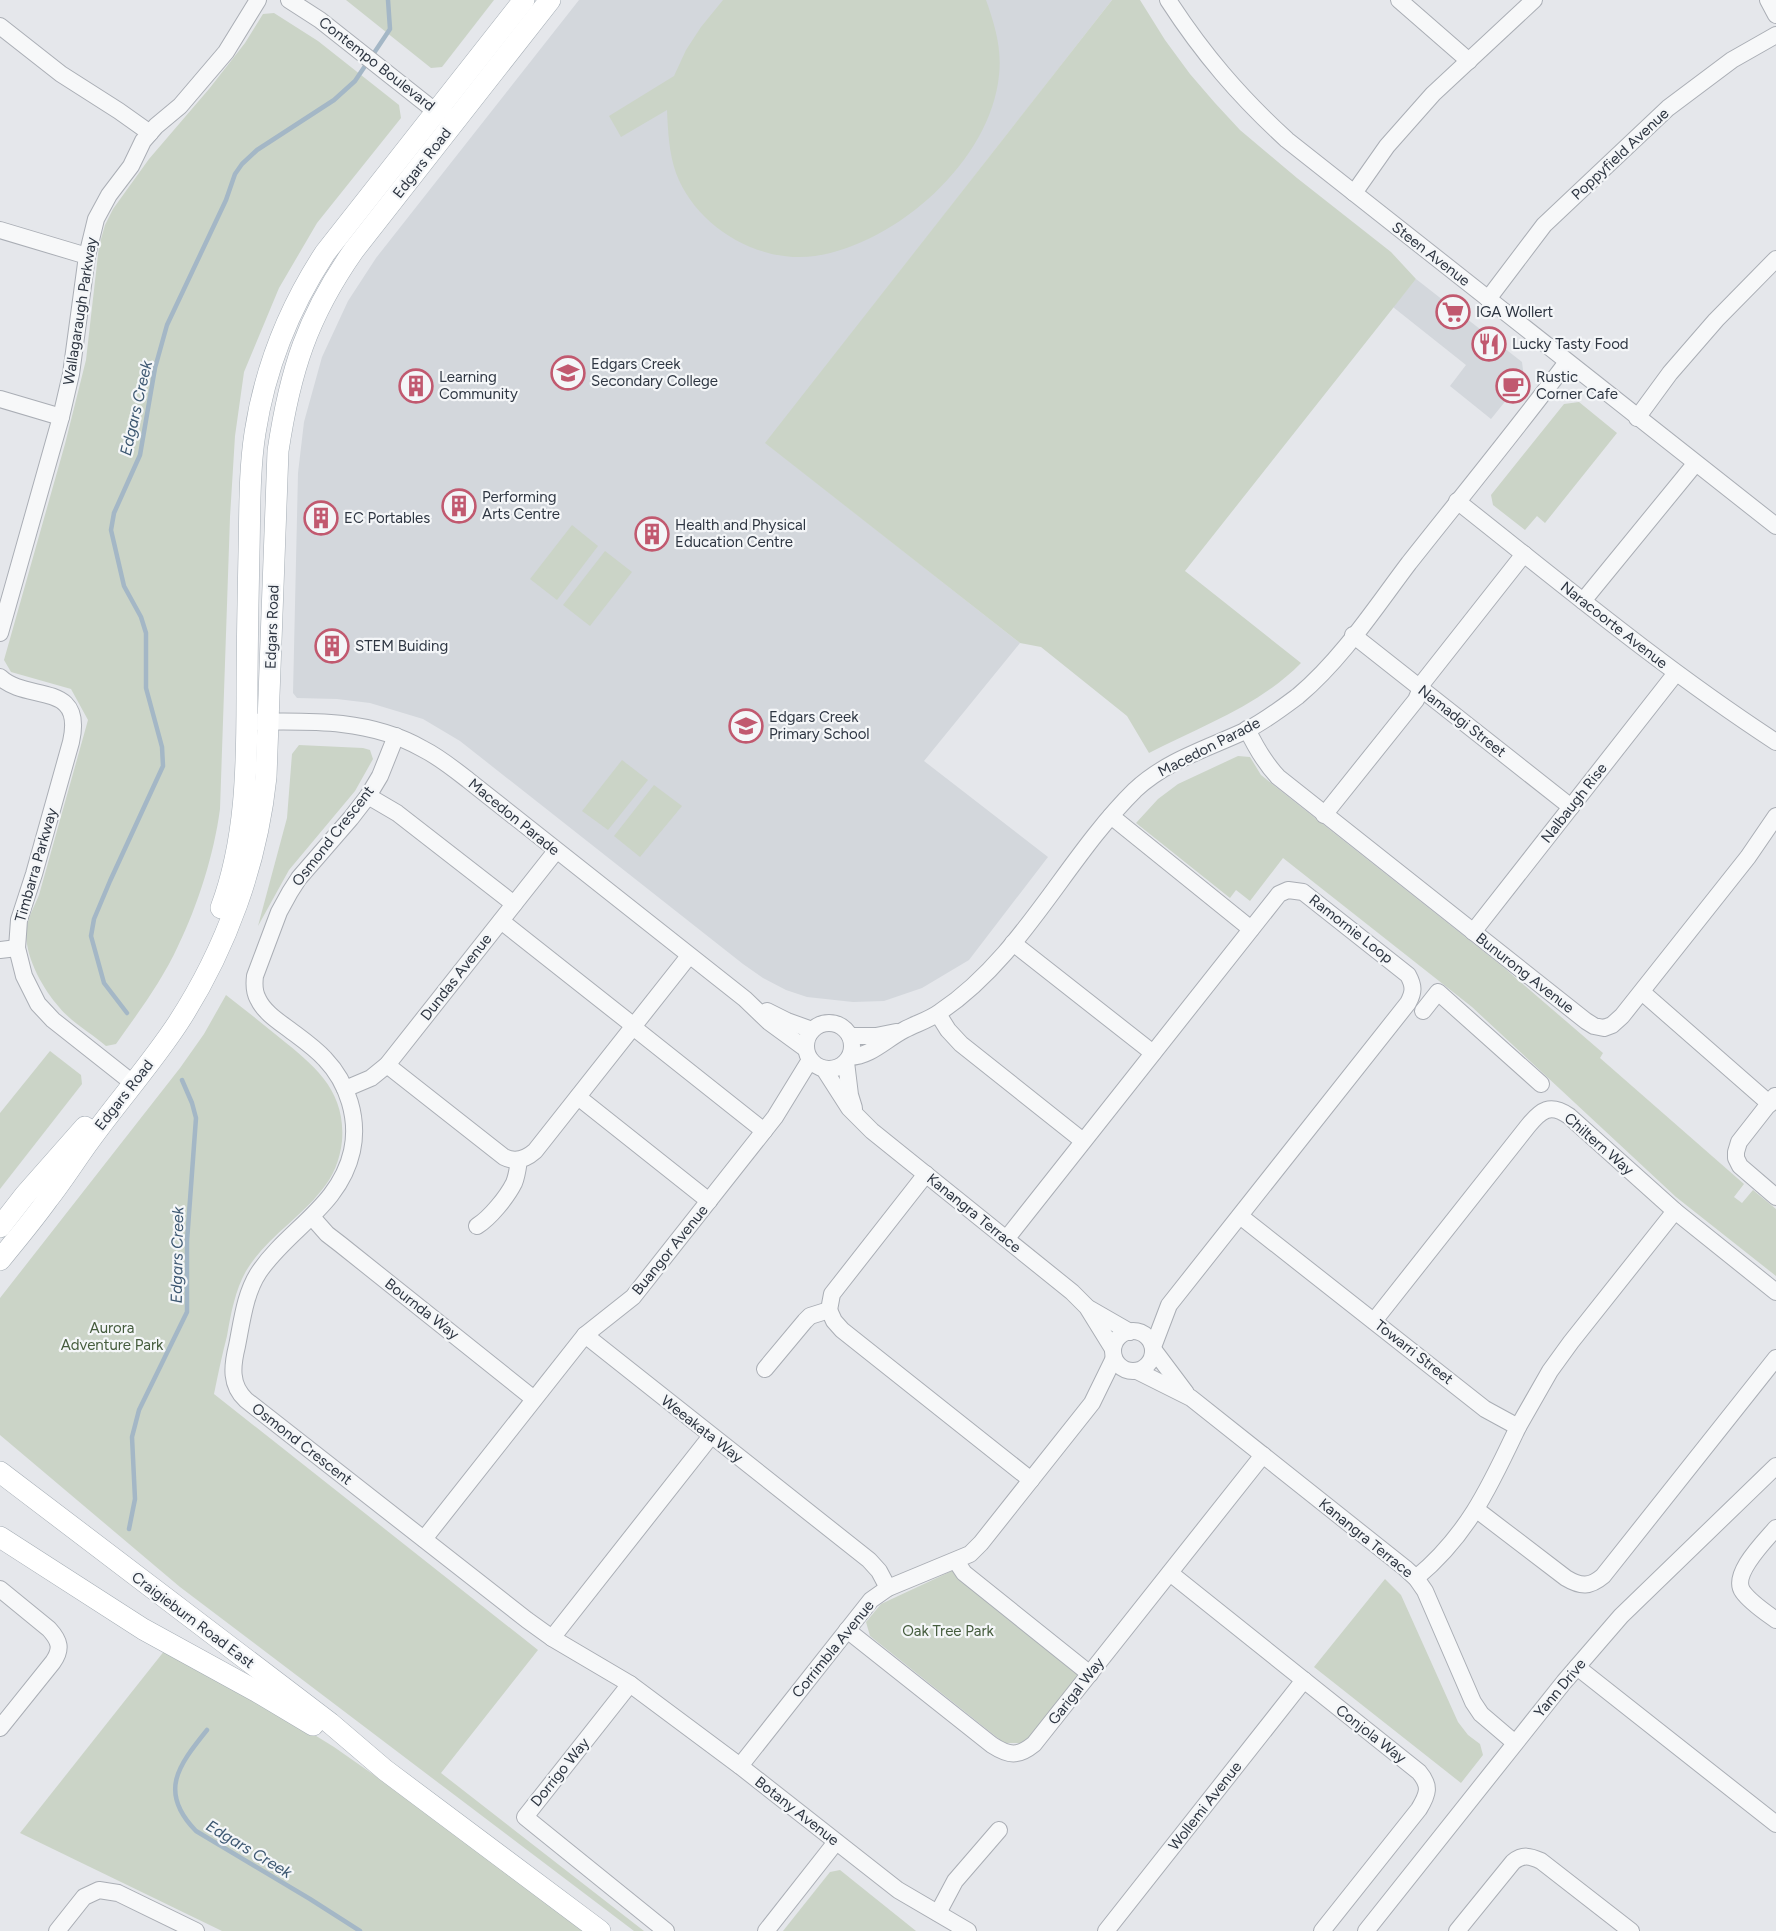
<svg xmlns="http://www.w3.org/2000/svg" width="1776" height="1931" viewBox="0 0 1776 1931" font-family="Figtree,sans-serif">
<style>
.built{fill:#d3d7dc}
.green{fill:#cbd4c7}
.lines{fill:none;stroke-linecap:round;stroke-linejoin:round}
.stream{stroke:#a4b7c6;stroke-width:4.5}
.minor-casing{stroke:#aaaeb5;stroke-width:18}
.major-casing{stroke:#a5adb5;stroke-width:22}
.minor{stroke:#f7f8f9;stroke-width:16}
.major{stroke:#fff;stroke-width:21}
.labels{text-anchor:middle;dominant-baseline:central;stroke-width:4.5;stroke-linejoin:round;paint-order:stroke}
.street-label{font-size:15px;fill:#2e3642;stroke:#f4f6f8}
.poi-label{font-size:15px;fill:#2e3642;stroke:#f4f6f8;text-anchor:start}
.park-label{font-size:15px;fill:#455c3d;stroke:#f4f6f8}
.water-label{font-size:16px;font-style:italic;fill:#3c5771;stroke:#f4f6f8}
</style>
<rect width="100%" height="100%" fill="#e5e7eb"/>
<g class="built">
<polygon points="579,0 1112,0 766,443 1020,643 924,761 1048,857 969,960 922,988 884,1001 853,1002 807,997 786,990 763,978 743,964 460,741 423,719 370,703 337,699 297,698 293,693 298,473 304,422 322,357 348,301 376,258"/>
<polygon points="1416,279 1522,362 1524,378 1491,419 1450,386 1466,365 1393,307"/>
</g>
<g class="green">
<polygon points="346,0 494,0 442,67 431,68"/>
<path d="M723 0H986C995 25 1002 49 999 75 991 160 897 244 815 256 759 264 696 227 676 173 669 153 668 132 667 110L621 137 609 116 674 76 686 50 701 27Z"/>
<path d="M1112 0H1140L1165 40 1190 74 1215 103 1240 130 1297 178 1391 252 1416 279 1185 571 1301 663C1259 706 1201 726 1149 753L1127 716 1041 647 1020 643 765 443Z"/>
<path d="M274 13 318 41 399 105 401 118 317 223 279 288 244 372 235 436 230 517 220 809C214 854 198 905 178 946 162 981 138 1013 116 1044L106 1046C91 1033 71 1022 59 1007 42 988 22 952 27 926 29 915 35 905 39 895L88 720 71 689 11 672 4 660 65 444 86 360 99 246 105 225 113 209 149 159 209 89 245 43 263 14Z"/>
<polygon points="1579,402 1617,433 1545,523 1537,516 1525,530 1493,505 1491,495 1564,404"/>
<polygon points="572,525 598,546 557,600 530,579"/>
<polygon points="605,551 632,572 590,626 563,605"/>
<polygon points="299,745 363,748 370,750 373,759 355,791 289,870 258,926 287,818 292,754"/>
<polygon points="1238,756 1250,757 1261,775 1502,966 1603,1053 1600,1058 1744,1184 1734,1197 1742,1203 1753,1190 1776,1209 1776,1276 1676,1197 1472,1007 1283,858 1250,901 1236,890 1230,898 1136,823 1158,799 1178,784"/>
<polygon points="622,760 648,780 608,830 582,811"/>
<polygon points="654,785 682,806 640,857 614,836"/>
<path d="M226 995C244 1009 262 1023 280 1038 315 1066 346 1091 342 1141 340 1160 333 1177 321 1191 299 1219 265 1239 246 1271 235 1291 231 1313 227 1336 222 1355 218 1374 214 1394L538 1650 441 1773 644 1931H634L180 1587 0 1435V1298L180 1068 204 1034Z"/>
<polygon points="50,1051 81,1075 82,1084 0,1189 0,1113"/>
<polygon points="956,1569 1080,1674 1026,1743 1004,1743 870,1636 866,1622 881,1604"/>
<polygon points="1385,1579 1401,1595 1458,1722 1468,1735 1480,1744 1483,1755 1461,1783 1314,1667"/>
<polygon points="165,1650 292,1721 334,1747 374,1775 583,1931 222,1931 20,1833"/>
<polygon points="840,1870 916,1931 783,1931 830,1872"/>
</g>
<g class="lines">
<g class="stream">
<polyline points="372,56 390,29 388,0"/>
<polyline points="127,1013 104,983 91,936 94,919 110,881 163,766 162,747 146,688 146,633 141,617 124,586 111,530 114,513 140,455 155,368 167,325 226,200 235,174 242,164 257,150 334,100 355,81 367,63"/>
<polyline points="129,1529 135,1499 132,1437 139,1410 187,1312 187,1241 196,1118 192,1103 182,1080"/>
<path d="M207 1730C178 1766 158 1792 196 1831L310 1899 360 1931"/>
</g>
<defs>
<g id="minor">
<polyline points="289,0 320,20 435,111 447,115"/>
<path d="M1168 0C1203 54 1239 96 1287 140L1776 526"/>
<polyline points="1399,0 1469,61"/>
<polyline points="1768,0 1776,15"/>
<polyline points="0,26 61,74 119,111 150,133"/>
<polyline points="1354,193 1387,146 1433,94 1534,0"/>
<polyline points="0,230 87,256"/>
<polyline points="1488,299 1544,225 1668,108 1732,60 1776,35"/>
<polyline points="0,399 61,417"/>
<polyline points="1637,418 1670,373 1716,320 1776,259"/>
<path d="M1457 501C1562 584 1664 669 1776 742"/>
<polyline points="1583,601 1695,464"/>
<polyline points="0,633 61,417 71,374 87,256 96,219 109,195 131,166 143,141 156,126 180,106 226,52 258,0"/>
<polyline points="1353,635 1571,807"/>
<path d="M0 677C27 703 85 680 71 742L34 874 19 920 17 948 24 976 38 1004 53 1020 134 1084"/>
<path d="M247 722C307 721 369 718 423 749 439 757 454 769 468 780L745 999 769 1022 806 1049"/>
<path d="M1247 729C1256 748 1264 762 1278 777L1586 1021 1594 1026 1604 1028 1612 1025 1622 1016 1748 857 1776 816"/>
<path d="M396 736 380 776 368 796 351 818 299 878 290 892 279 912 255 976C254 984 254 992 258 999 264 1012 278 1021 290 1030 302 1039 315 1048 325 1059 348 1083 359 1119 352 1151 340 1206 288 1229 259 1272 245 1293 242 1321 237 1346 232 1366 230 1385 246 1400L527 1620 552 1638 630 1684 525 1817 666 1931"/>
<polyline points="368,796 397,813 514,904"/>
<polyline points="1324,815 1416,700 1424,681 1524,554"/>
<polyline points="1111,816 1251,929"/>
<polyline points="501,921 634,1026"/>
<polyline points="1473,932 1676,673"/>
<polyline points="1013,943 1153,1053"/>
<polyline points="0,950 17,948"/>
<polyline points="1642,992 1770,1104"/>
<polyline points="767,1011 787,1021 812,1030"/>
<polyline points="1423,1011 1438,992 1541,1084"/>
<polyline points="938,1014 948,1030 961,1044 1083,1141"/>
<circle cx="829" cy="1046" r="23"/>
<polyline points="633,1027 764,1131"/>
<polyline points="850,1036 876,1036 896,1032"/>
<path d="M850 1057C871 1056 885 1040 904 1030 915 1024 929 1020 940 1012 1023 956 1065 859 1135 790 1167 760 1209 748 1247 730 1265 721 1282 708 1298 696 1342 659 1375 608 1409 563 1462 496 1516 430 1567 362"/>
<polyline points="846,1062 850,1095 854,1108"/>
<path d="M387 1065 504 1157C516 1163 526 1159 535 1151L689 956"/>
<polyline points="824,1069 849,1108 872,1131 1072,1292 1087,1307 1113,1349"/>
<polyline points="345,1089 371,1078 387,1065 556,851"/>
<polyline points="1775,1096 1739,1142 1736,1152 1736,1158 1740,1166 1776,1197"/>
<polyline points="578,1097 709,1201"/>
<path d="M1240 1216 1485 1409 1518 1427C1490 1486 1468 1535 1416 1578"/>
<polyline points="312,1217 327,1234 340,1244 534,1399"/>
<path d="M477 1226C490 1218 507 1197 514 1183 517 1176 518 1167 519 1160"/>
<path d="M1007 1238 1279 894 1288 890 1303 892 1408 975C1414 986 1414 992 1408 1003L1169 1305 1153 1347"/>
<polyline points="1090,1309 1130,1332"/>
<polyline points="829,1310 834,1321 842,1330 1031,1480"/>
<path d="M1374 1321 1528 1126C1541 1110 1550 1103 1569 1116L1675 1211 1776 1292"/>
<circle cx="1133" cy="1351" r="20"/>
<polyline points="585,1335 869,1560 879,1571 888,1588"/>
<polyline points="1153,1349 1186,1393"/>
<polyline points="765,1369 805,1321 810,1316 829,1310 832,1294 926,1174"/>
<polyline points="1137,1371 1191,1398 1405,1568 1416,1578 1425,1591 1473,1702 1481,1714 1515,1743"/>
<polyline points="1518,1427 1550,1371 1571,1342 1675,1211"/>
<path d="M1477 1510 1566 1578C1581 1587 1590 1587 1603 1576L1776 1358"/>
<path d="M1776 1528C1765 1541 1730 1575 1743 1592 1751 1603 1765 1612 1776 1620"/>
<polyline points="424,1539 585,1335 633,1297 775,1117 810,1060"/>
<polyline points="956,1561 964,1573 1090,1674"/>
<path d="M1170 1573 1419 1772C1431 1786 1428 1794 1419 1809L1322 1931"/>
<path d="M0 1589 49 1629C60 1641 62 1649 53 1662L0 1728"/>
<path d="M847 1630 992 1745C1009 1756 1018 1757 1034 1744L1263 1455"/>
<polyline points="552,1638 711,1436"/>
<polyline points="1577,1667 1776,1824"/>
<polyline points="630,1684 740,1766 898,1890 968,1931"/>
<polyline points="740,1766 871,1600 888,1588 970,1554 981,1543 1092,1403 1114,1358"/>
<polyline points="938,1913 955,1881 999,1830"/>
<polyline points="57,1931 84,1897 99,1890 118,1893 196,1931"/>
<polyline points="766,1931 836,1842"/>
<polyline points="1106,1931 1304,1680"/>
<polyline points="1366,1931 1564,1682 1621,1616 1776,1466"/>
<path d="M1457 1931 1513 1862C1523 1854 1530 1856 1541 1861L1631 1931"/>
</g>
<g id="major">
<path d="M221 908C246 841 247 768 247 697 247 649 248 600 249 552 250 512 249 472 255 433 265 368 289 308 325 253L524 0"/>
<polyline points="0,1227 25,1195 85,1127"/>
<path d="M0 1260C16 1240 33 1220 48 1199 63 1180 76 1159 90 1140 119 1100 151 1064 178 1023 226 949 257 864 266 777L278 451C290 371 307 317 354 250L550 0"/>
<polyline points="0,1472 330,1723 385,1770 600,1931"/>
<polyline points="0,1537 143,1629 256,1691 313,1725"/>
</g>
</defs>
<use href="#minor" class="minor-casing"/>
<use href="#major" class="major-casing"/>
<use href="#minor" class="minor"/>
<use href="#major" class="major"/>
</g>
<defs>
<symbol id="supermarket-ring" viewBox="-11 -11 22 22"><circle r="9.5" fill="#f4f6f8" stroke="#c1596f" stroke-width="1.5"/><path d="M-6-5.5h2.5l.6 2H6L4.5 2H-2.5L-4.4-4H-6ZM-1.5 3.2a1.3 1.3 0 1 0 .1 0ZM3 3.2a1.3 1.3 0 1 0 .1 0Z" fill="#c1596f"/></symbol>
<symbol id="restaurant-ring" viewBox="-11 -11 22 22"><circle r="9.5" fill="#f4f6f8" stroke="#c1596f" stroke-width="1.5"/><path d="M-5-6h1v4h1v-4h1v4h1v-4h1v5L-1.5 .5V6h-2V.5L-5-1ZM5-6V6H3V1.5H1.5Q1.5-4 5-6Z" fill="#c1596f"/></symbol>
<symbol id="school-ring" viewBox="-11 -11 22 22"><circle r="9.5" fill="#f4f6f8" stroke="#c1596f" stroke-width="1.5"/><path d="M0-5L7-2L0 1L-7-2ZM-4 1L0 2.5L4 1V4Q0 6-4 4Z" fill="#c1596f"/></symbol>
<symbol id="building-ring" viewBox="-11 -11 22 22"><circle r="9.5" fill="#f4f6f8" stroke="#c1596f" stroke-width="1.5"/><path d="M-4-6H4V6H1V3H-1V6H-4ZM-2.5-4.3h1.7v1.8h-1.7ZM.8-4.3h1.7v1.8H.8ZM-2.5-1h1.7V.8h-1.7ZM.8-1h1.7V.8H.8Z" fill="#c1596f"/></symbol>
<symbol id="cafe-ring" viewBox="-11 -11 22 22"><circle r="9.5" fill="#f4f6f8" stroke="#c1596f" stroke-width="1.5"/><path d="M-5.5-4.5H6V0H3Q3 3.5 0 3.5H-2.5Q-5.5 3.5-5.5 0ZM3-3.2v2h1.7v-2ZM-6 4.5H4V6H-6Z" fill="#c1596f"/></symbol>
</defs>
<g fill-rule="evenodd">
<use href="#supermarket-ring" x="1434" y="293" width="38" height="38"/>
<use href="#restaurant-ring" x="1470" y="325" width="38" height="38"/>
<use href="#school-ring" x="549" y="354" width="38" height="38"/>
<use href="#building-ring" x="397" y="367" width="38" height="38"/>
<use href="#cafe-ring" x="1494" y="367" width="38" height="38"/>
<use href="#building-ring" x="440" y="487" width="38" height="38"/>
<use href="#building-ring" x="302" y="499" width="38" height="38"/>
<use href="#building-ring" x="633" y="515" width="38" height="38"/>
<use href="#building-ring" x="313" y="627" width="38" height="38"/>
<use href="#school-ring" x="727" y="707" width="38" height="38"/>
</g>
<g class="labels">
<g class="street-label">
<text transform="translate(377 64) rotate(38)">Contempo Boulevard</text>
<text transform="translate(1620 154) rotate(-43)">Poppyfield Avenue</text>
<text transform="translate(422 163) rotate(-52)">Edgars Road</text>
<text transform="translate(1431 254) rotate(38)">Steen Avenue</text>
<text transform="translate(80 311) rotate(-81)">Wallagaraugh Parkway</text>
<text transform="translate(1614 625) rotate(38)">Naracoorte Avenue</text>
<text transform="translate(272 627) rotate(-88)">Edgars Road</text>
<text transform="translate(1462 721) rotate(38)">Namadgi Street</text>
<text transform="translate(1209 747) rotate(-27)">Macedon Parade</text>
<text transform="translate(1574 803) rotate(-52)">Nalbaugh Rise</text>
<text transform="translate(514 817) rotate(39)">Macedon Parade</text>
<text transform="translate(333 836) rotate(-52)">Osmond Crescent</text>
<text transform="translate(36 865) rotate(-74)">Timbarra Parkway</text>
<text transform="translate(1351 929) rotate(38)">Ramornie Loop</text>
<text transform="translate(1525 973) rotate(38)">Bunurong Avenue</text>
<text transform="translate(456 977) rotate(-52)">Dundas Avenue</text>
<text transform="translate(124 1095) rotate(-52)">Edgars Road</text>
<text transform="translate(1599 1144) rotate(41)">Chiltern Way</text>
<text transform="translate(974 1213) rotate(39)">Kanangra Terrace</text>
<text transform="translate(670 1250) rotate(-51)">Buangor Avenue</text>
<text transform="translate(422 1309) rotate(38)">Bournda Way</text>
<text transform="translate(1414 1352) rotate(38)">Towarri Street</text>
<text transform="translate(702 1429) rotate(38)">Weeakata Way</text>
<text transform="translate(302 1444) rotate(38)">Osmond Crescent</text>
<text transform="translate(1366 1538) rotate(39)">Kanangra Terrace</text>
<text transform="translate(193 1620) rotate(37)">Craigieburn Road East</text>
<text transform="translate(833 1649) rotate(-51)">Corrimbla Avenue</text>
<text transform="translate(1560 1688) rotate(-50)">Yann Drive</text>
<text transform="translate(1076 1691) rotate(-52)">Garigal Way</text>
<text transform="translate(1371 1734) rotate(38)">Conjola Way</text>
<text transform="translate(560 1772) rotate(-51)">Dorrigo Way</text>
<text transform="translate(1205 1806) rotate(-52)">Wollemi Avenue</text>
<text transform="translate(797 1811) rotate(38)">Botany Avenue</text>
</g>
<g class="poi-label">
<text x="1476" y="312">IGA Wollert</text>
<text x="1512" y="344">Lucky Tasty Food</text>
<text x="591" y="364">Edgars Creek<tspan x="591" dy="17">Secondary College</tspan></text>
<text x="439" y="377">Learning<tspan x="439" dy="17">Community</tspan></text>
<text x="1536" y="377">Rustic<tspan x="1536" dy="17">Corner Cafe</tspan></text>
<text x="482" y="497">Performing<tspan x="482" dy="17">Arts Centre</tspan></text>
<text x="344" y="518">EC Portables</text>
<text x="675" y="525">Health and Physical<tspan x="675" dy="17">Education Centre</tspan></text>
<text x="355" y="646">STEM Buiding</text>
<text x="769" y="717">Edgars Creek<tspan x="769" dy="17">Primary School</tspan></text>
</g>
<g class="park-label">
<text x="112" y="1328">Aurora<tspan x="112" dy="17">Adventure Park</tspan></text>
<text x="948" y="1631">Oak Tree Park</text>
</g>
<g class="water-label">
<text transform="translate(136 408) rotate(-77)">Edgars Creek</text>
<text transform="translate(177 1255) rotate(-89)">Edgars Creek</text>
<text transform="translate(249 1849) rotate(31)">Edgars Creek</text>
</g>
</g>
</svg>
